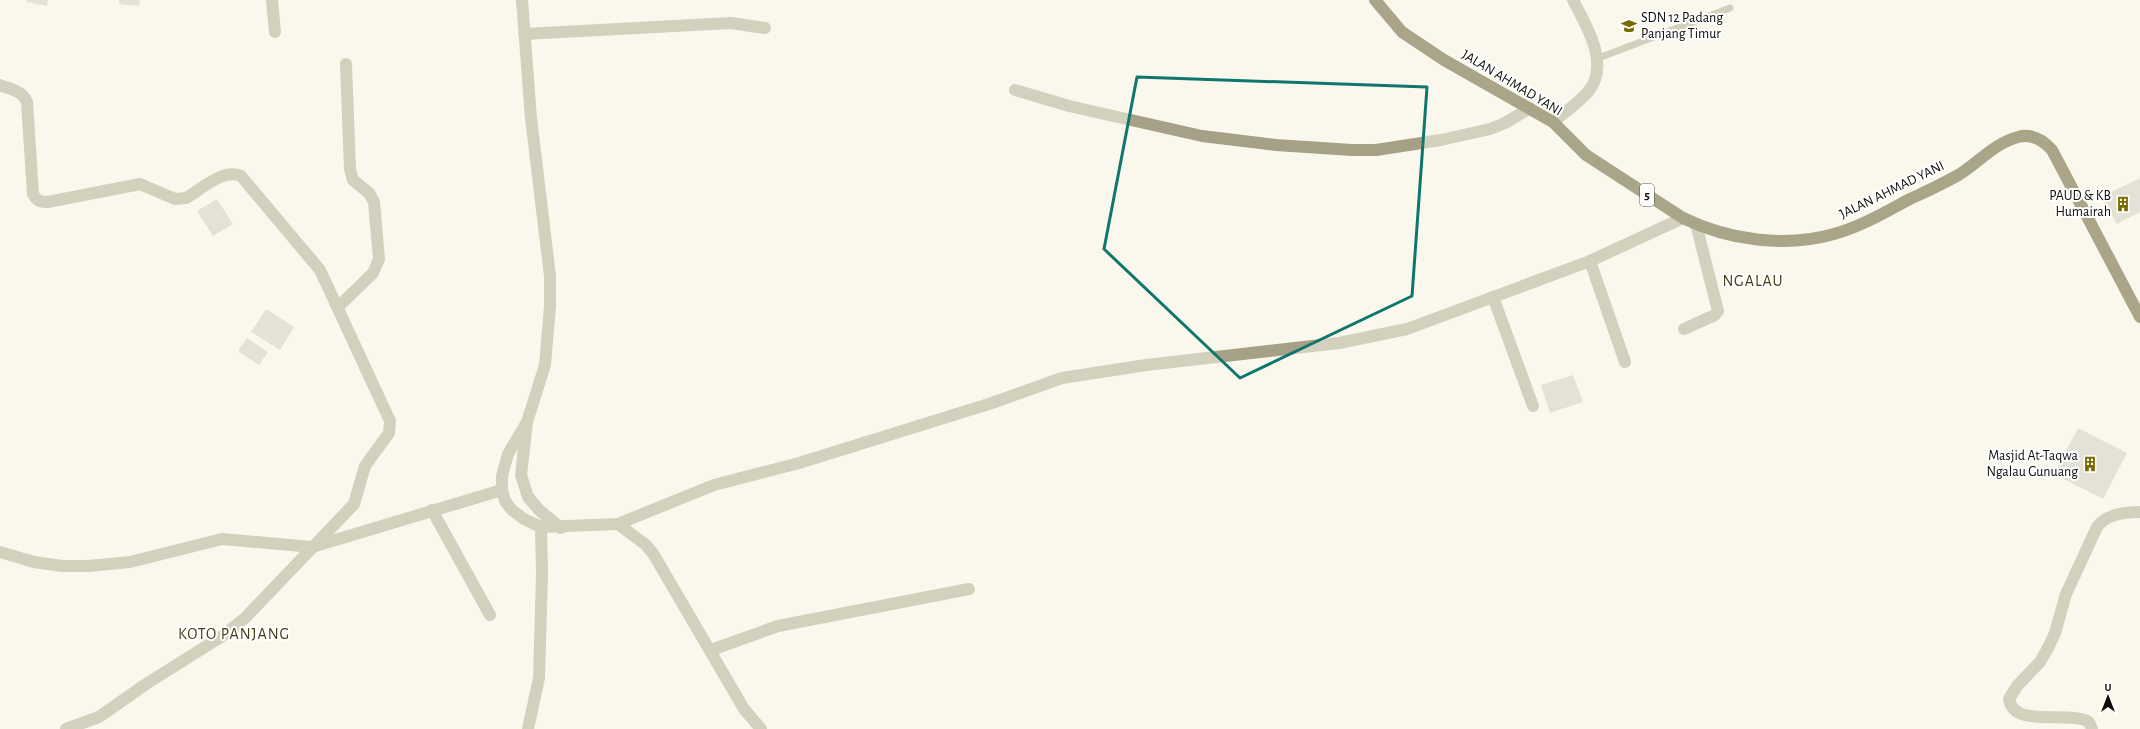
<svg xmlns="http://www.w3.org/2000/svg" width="2140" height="729" viewBox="0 0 2140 729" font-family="'Alegreya Sans',sans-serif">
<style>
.building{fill:#c9c7bc}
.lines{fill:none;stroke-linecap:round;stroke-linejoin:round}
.lane{stroke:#a6a186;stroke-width:7}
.street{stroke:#a6a186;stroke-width:12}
.highway{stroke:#4b420f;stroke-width:12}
.marked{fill:none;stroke:#0f766e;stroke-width:3;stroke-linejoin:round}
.labels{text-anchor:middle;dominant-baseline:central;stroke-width:4;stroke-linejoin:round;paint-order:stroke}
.shield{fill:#fff;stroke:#565653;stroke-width:1}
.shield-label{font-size:13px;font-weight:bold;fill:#0e0d09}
.poi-label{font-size:14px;fill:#0e0d09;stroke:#fff;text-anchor:end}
.street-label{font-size:14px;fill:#0e0d09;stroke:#fff}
.quarter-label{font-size:16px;letter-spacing:1px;fill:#463e15;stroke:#fff}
</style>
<rect width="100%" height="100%" fill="#faf8ec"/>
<g class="building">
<polygon points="27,0 48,0 47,6 27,2"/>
<polygon points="119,0 140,0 139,6 119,4"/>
<polygon points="2140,178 2140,212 2117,224 2101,197"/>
<polygon points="217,199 233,224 213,236 197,211"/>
<polygon points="266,309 294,327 280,350 251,332"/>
<polygon points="247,338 268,352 259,365 238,351"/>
<polygon points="1573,375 1583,402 1550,413 1541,385"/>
<polygon points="2078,428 2127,453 2103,499 2054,474"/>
</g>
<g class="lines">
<polyline class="lane" points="1596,59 1730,8"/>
<g class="street">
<polyline points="272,0 275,32"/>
<polyline points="522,0 531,118 550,276 550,306 545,365 527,422 521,475 528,497 539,510 561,528"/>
<polyline points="524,34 731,23 765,28"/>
<path d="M0 85C10 89 23 91 27 102L33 194C37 201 40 202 48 202L140 184 175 199 186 198C202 189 223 168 241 176L320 270 390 421 389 433 365 466 354 504 245 618 224 635 146 684 99 717 66 729"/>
<polyline points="1015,90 1069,106 1202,136 1276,145 1352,150 1376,150 1441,140 1490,129 1505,123 1530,108"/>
<path d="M1553 122C1564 113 1578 103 1588 92 1611 65 1586 25 1573 0"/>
<polyline points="1590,261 1625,362"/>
<polyline points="1493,297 1533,406"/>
<polyline points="338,307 373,273 379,259 374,202 369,193 353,180 350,169 346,64"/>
<polyline points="1684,329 1715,315 1718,311 1696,224"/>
<polyline points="527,422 508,454 502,476 502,490 505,501 512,510 524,519 541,527 618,524 714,485 799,463 992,403 1062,378 1146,365 1339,343 1407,329 1590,261 1683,218"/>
<polyline points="432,510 490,615"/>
<polyline points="618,524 646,545 654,555 744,709 761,729"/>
<polyline points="0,552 34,562 62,566 88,566 130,562 222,539 312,547 502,490"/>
<polyline points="711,650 778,626 969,589"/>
<polyline points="528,729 539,678 542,574 541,527"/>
<path d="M2092 729 2089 722C2070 710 2013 729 2009 699L2017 686 2040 662 2049 646 2055 633 2066 594 2097 527C2106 514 2125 512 2140 512"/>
</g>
<path class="highway" d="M1375 0 1402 32 1444 60 1553 122 1586 155 1683 218C1728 240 1785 248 1834 234 1860 227 1884 213 1908 200 1925 192 1943 184 1960 174 1979 162 1995 143 2018 137 2032 133 2043 140 2052 150L2140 317"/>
</g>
<path d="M0 0H2140V729H0ZM1137 77 1427 87 1412 296 1240 378 1104 249Z" fill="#faf8ec" fill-opacity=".55" fill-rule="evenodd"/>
<path class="marked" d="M1137 77 1427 87 1412 296 1240 378 1104 249Z"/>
<defs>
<symbol id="school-bare" viewBox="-9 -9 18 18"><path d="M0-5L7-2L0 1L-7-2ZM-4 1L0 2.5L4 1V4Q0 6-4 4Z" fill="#7a6a01" stroke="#fff" stroke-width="2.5" paint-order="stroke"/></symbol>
<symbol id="building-bare" viewBox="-9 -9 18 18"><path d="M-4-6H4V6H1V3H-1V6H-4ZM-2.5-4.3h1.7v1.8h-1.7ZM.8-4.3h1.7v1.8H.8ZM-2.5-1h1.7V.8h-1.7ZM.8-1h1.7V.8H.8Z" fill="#7a6a01" stroke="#fff" stroke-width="2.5" paint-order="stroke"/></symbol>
</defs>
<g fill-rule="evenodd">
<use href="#school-bare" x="1618" y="15" width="22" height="22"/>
<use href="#building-bare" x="2112" y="193" width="22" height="22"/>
<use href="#building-bare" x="2079" y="453" width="22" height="22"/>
</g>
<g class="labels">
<rect class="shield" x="1640" y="184" width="14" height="22" rx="3"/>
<g class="shield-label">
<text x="1647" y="195">5</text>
</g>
<g class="poi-label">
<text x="1641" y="18" text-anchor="start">SDN 12 Padang<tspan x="1641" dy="16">Panjang Timur</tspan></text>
<text x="2111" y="196">PAUD &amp; KB<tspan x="2111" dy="16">Humairah</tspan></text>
<text x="2078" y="456">Masjid At-Taqwa<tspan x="2078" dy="16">Ngalau Gunuang</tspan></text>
</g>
<g class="street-label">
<text transform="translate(1512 83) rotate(31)">JALAN AHMAD YANI</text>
<text transform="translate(1892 190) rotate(-26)">JALAN AHMAD YANI</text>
</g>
<g class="quarter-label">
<text x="1753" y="281">NGALAU</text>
<text x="234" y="634">KOTO PANJANG</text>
</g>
</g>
<g transform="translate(2108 697)" stroke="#ffffff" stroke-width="3" paint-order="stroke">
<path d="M0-3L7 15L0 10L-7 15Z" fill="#0e0d09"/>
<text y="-6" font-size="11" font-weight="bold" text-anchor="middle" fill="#0e0d09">U</text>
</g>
</svg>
